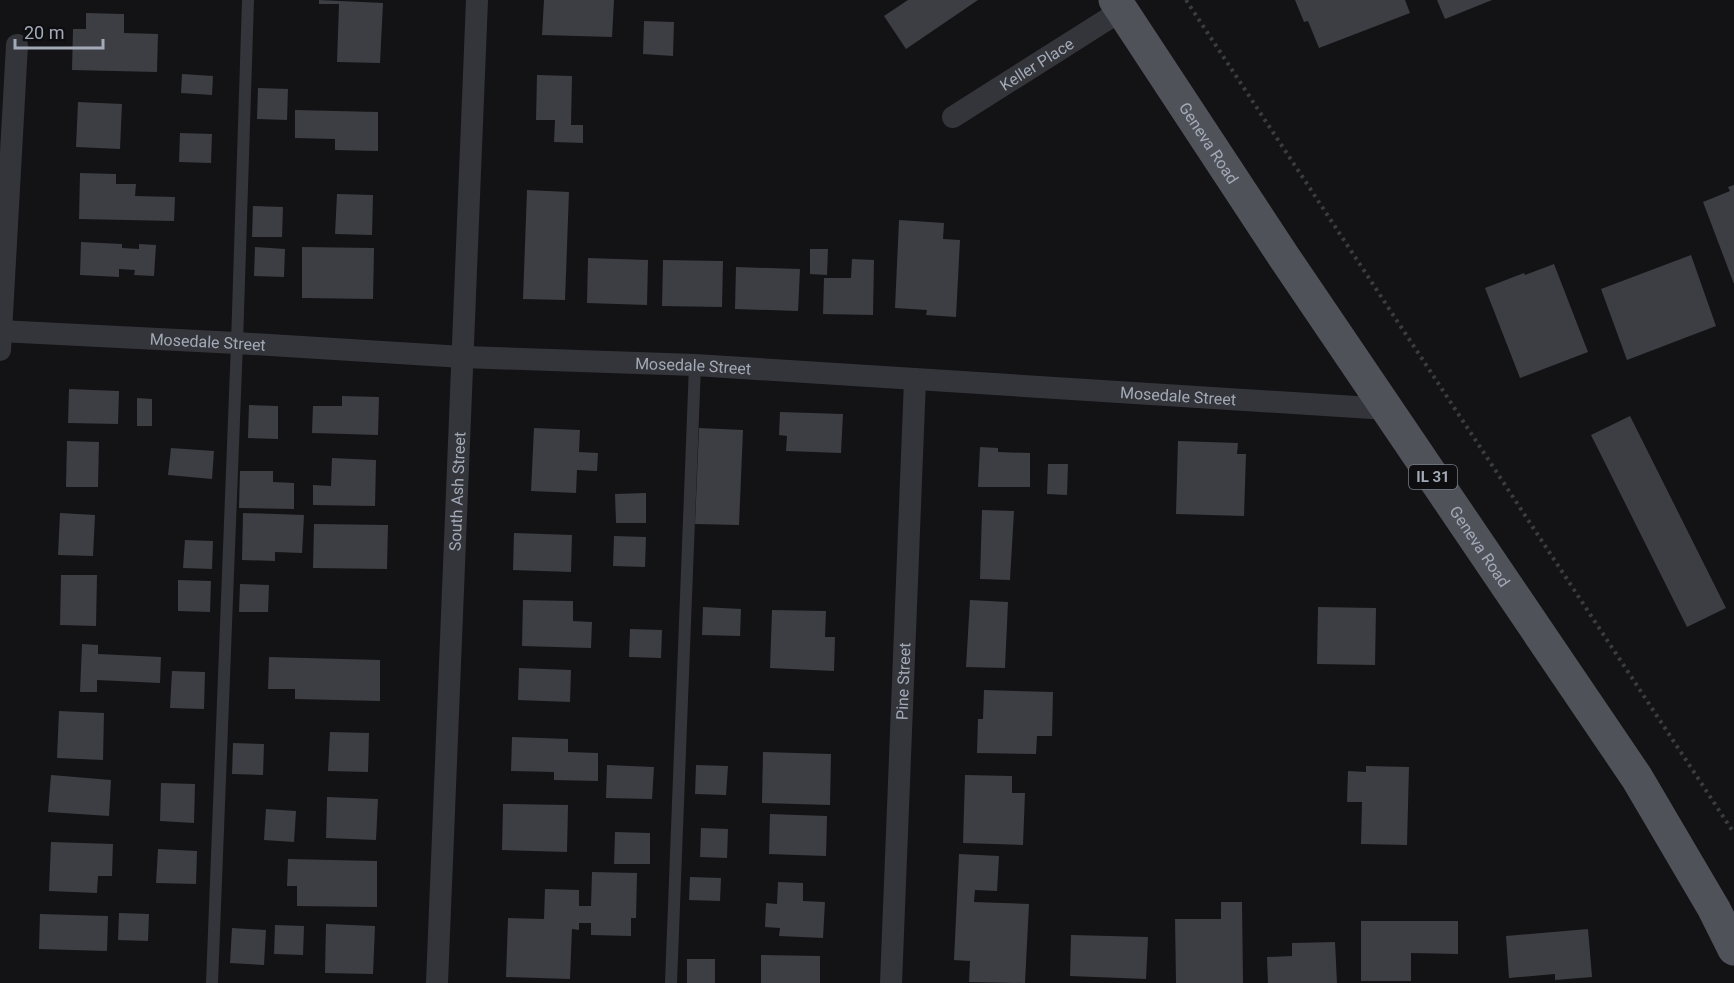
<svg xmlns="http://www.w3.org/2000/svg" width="1734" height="983" viewBox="0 0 1734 983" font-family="Roboto,sans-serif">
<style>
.building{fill:#3c3e43}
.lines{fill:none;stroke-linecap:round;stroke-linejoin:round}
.path{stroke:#393c41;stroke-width:4;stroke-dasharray:3 4.5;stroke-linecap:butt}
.lane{stroke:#33353a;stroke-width:12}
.street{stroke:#33353a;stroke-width:22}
.primary{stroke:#4f5259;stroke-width:33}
.labels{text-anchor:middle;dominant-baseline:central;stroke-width:4.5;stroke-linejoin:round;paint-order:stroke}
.shield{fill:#0e0e10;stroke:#767b85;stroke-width:1.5}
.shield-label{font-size:15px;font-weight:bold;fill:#a3aab7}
.street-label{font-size:16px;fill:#a3aab7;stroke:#0e0e10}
</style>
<rect width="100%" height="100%" fill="#131315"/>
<g class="building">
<polygon points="319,0 383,3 380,63 337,62 339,4 319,4"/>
<polygon points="544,0 614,0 612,37 542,35"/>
<polygon points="908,0 978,0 906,49 884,16"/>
<polygon points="1295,0 1405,0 1410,13 1319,48 1308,21 1304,22"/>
<polygon points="1437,0 1492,0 1445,19"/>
<polygon points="86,13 124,14 124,33 158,34 157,72 72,70 73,29 86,29"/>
<polygon points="644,21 674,22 673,56 643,54"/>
<polygon points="182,74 213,76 212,95 181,93"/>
<polygon points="537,75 572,76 571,125 583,125 583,143 554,142 555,120 536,120"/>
<polygon points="258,88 288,89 287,120 257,119"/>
<polygon points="78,102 122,104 120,149 76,147"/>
<polygon points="295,110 378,112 378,151 335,150 335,139 295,138"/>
<polygon points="180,133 212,134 211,163 179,162"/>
<polygon points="80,173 116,174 116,184 136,184 135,196 175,197 174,221 79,219"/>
<polygon points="1734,185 1734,284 1703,202 1730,191 1728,187"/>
<polygon points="527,190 569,192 565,300 523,299"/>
<polygon points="337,194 373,195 372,235 335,234"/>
<polygon points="253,206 283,207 282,237 252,237"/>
<polygon points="899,220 944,223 943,239 960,240 956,317 926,315 927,310 895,308"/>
<polygon points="81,242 122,244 122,248 139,249 139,244 156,245 154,276 134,275 135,270 119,269 119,277 80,275"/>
<polygon points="255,247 285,249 284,277 254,276"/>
<polygon points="302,247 374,248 373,299 302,298"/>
<polygon points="810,249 828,249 827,275 810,274"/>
<polygon points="1691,255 1716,326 1627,360 1601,289"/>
<polygon points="588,258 648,260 647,305 587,303"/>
<polygon points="852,259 874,260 873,315 823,314 824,278 851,278"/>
<polygon points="663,260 723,261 722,307 662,306"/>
<polygon points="1554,264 1588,352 1520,378 1485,288 1524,273 1525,275"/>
<polygon points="736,267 800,269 798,311 735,309"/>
<polygon points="69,389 119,391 118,424 68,423"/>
<polygon points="342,396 379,397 378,435 312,433 313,406 342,406"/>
<polygon points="137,398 152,399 152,426 137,426"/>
<polygon points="249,405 278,406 278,439 248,438"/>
<polygon points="780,412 843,414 841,453 786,451 787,436 779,435"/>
<polygon points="1630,416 1726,608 1687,627 1591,435"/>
<polygon points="534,428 580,430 579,452 598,453 597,471 577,470 576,493 531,491"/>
<polygon points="699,428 743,430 739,525 695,524"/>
<polygon points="67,441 99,442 98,487 66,487"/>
<polygon points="1178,441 1238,443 1237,454 1246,454 1244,516 1176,514"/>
<polygon points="980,447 998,448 998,452 1030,453 1030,487 978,487"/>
<polygon points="171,448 214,451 212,479 168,475"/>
<polygon points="332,458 376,460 375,506 313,505 313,485 331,486"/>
<polygon points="1048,464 1068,464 1067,495 1047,494"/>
<polygon points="240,471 273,471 273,482 294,483 294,509 239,508"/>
<polygon points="646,493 646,523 616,523 615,494"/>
<polygon points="982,510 1014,511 1010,580 980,579"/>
<polygon points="60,513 95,515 93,556 58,555"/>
<polygon points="243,513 304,515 302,553 275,552 275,561 242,560"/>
<polygon points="314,524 388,525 387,569 313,568"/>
<polygon points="514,533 572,535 571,572 513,570"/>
<polygon points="614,536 646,537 645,567 613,566"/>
<polygon points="185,540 213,541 212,569 183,568"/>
<polygon points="61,575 97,575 96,626 60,625"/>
<polygon points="178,580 211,581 210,612 178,611"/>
<polygon points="240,584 269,585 268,612 239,612"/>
<polygon points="523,600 573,601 573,621 592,622 591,648 522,646"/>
<polygon points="970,600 1008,602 1005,668 966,667"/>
<polygon points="703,607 741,609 740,636 702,635"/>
<polygon points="1318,607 1376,608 1375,665 1317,664"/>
<polygon points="772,610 826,611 825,637 835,637 834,671 770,668"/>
<polygon points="630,629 662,630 661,658 629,657"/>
<polygon points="82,644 98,645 98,654 161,657 160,683 97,680 97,692 80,692"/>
<polygon points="269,657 380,660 380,701 295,699 295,689 268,689"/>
<polygon points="519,668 571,670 570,702 518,700"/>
<polygon points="172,671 205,672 204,709 170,708"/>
<polygon points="984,690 1053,692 1052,736 1037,736 1036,754 977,753 978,719 983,719"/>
<polygon points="59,711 104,713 103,760 57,758"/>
<polygon points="330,732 369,733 368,772 328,771"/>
<polygon points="512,737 568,739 568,752 598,753 598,781 554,780 554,772 511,771"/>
<polygon points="233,743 264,744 263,775 232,774"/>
<polygon points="763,752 831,754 830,805 762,803"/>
<polygon points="607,765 654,767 652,799 606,798"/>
<polygon points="696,765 728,766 726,795 695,794"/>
<polygon points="1366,766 1409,767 1407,845 1361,844 1362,802 1347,802 1348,771 1366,772"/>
<polygon points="51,775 111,780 109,816 48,812"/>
<polygon points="965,775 1012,776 1012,793 1025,793 1023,845 963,843"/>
<polygon points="161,783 195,784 194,823 160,821"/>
<polygon points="327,797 378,799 376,840 326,838"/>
<polygon points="503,804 568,805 567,852 502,850"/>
<polygon points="266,809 296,811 294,842 264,840"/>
<polygon points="770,814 827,816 826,856 769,854"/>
<polygon points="701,828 728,829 727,858 700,857"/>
<polygon points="615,832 650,833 650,864 614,864"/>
<polygon points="51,842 113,844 112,876 98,876 97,893 49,891"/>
<polygon points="158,849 197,851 196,884 156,883"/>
<polygon points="959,854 999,856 997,891 975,890 974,902 1029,904 1025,983 969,982 970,961 954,960"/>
<polygon points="288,859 377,861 377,907 297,906 297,886 287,886"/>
<polygon points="592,872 637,873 636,918 631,918 631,936 591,935 591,923 579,923 579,930 572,929 570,979 506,977 508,918 544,919 545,889 579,890 579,906 591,906"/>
<polygon points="690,877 721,878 720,901 689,900"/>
<polygon points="778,882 803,883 803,901 825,902 823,938 779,936 780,928 765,927 766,903 777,904"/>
<polygon points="1221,902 1242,902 1243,983 1176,983 1175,919 1221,919"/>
<polygon points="119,913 149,914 148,941 118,940"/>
<polygon points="40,914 108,916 107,951 39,949"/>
<polygon points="1361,921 1458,921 1458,954 1411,953 1411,981 1361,981"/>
<polygon points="326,924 375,926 373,974 325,973"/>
<polygon points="275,925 304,926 303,955 274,954"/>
<polygon points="232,928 266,930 264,965 230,963"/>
<polygon points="1588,929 1592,977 1555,980 1555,974 1509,978 1506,936"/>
<polygon points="1071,935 1148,937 1146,979 1070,976"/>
<polygon points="1335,942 1337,983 1268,983 1267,957 1292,956 1292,943"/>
<polygon points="761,955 820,956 820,983 761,983"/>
<rect x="687" y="959" width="28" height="24"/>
</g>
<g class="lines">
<polyline class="path" points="1186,0 1734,833"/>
<g class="lane">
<polyline points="212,983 237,343 248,0"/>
<polyline points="671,983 695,365"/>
</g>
<g class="street">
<path id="s1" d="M953 117 1122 10"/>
<path id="s2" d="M0 331 237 343 463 357 695 365 1387 409"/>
<polyline points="0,350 17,45"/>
<path id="s3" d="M437 983 477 0"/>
<path id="s4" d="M891 983 915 380"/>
</g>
<path class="primary" id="s5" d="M1115 0 1284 257 1637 778 1714 909 1734 949"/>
</g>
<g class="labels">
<rect class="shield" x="1409" y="465" width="48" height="24" rx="4.5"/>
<g class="shield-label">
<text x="1433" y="477">IL 31</text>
</g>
<g class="street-label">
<text stroke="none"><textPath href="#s1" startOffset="99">Keller Place</textPath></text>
<text stroke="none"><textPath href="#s5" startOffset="171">Geneva Road</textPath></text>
<text stroke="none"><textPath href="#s2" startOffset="208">Mosedale Street</textPath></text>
<text stroke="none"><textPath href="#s2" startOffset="694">Mosedale Street</textPath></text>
<text stroke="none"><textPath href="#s2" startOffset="1180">Mosedale Street</textPath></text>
<text stroke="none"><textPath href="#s3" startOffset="492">South Ash Street</textPath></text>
<text stroke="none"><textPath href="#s5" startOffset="657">Geneva Road</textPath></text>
<text stroke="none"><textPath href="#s4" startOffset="302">Pine Street</textPath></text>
</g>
</g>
<path d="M15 39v9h88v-9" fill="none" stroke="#a3aab7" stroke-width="3"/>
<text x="24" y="39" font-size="18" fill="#a3aab7" stroke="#0e0e10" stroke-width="4.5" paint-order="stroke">20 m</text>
</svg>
